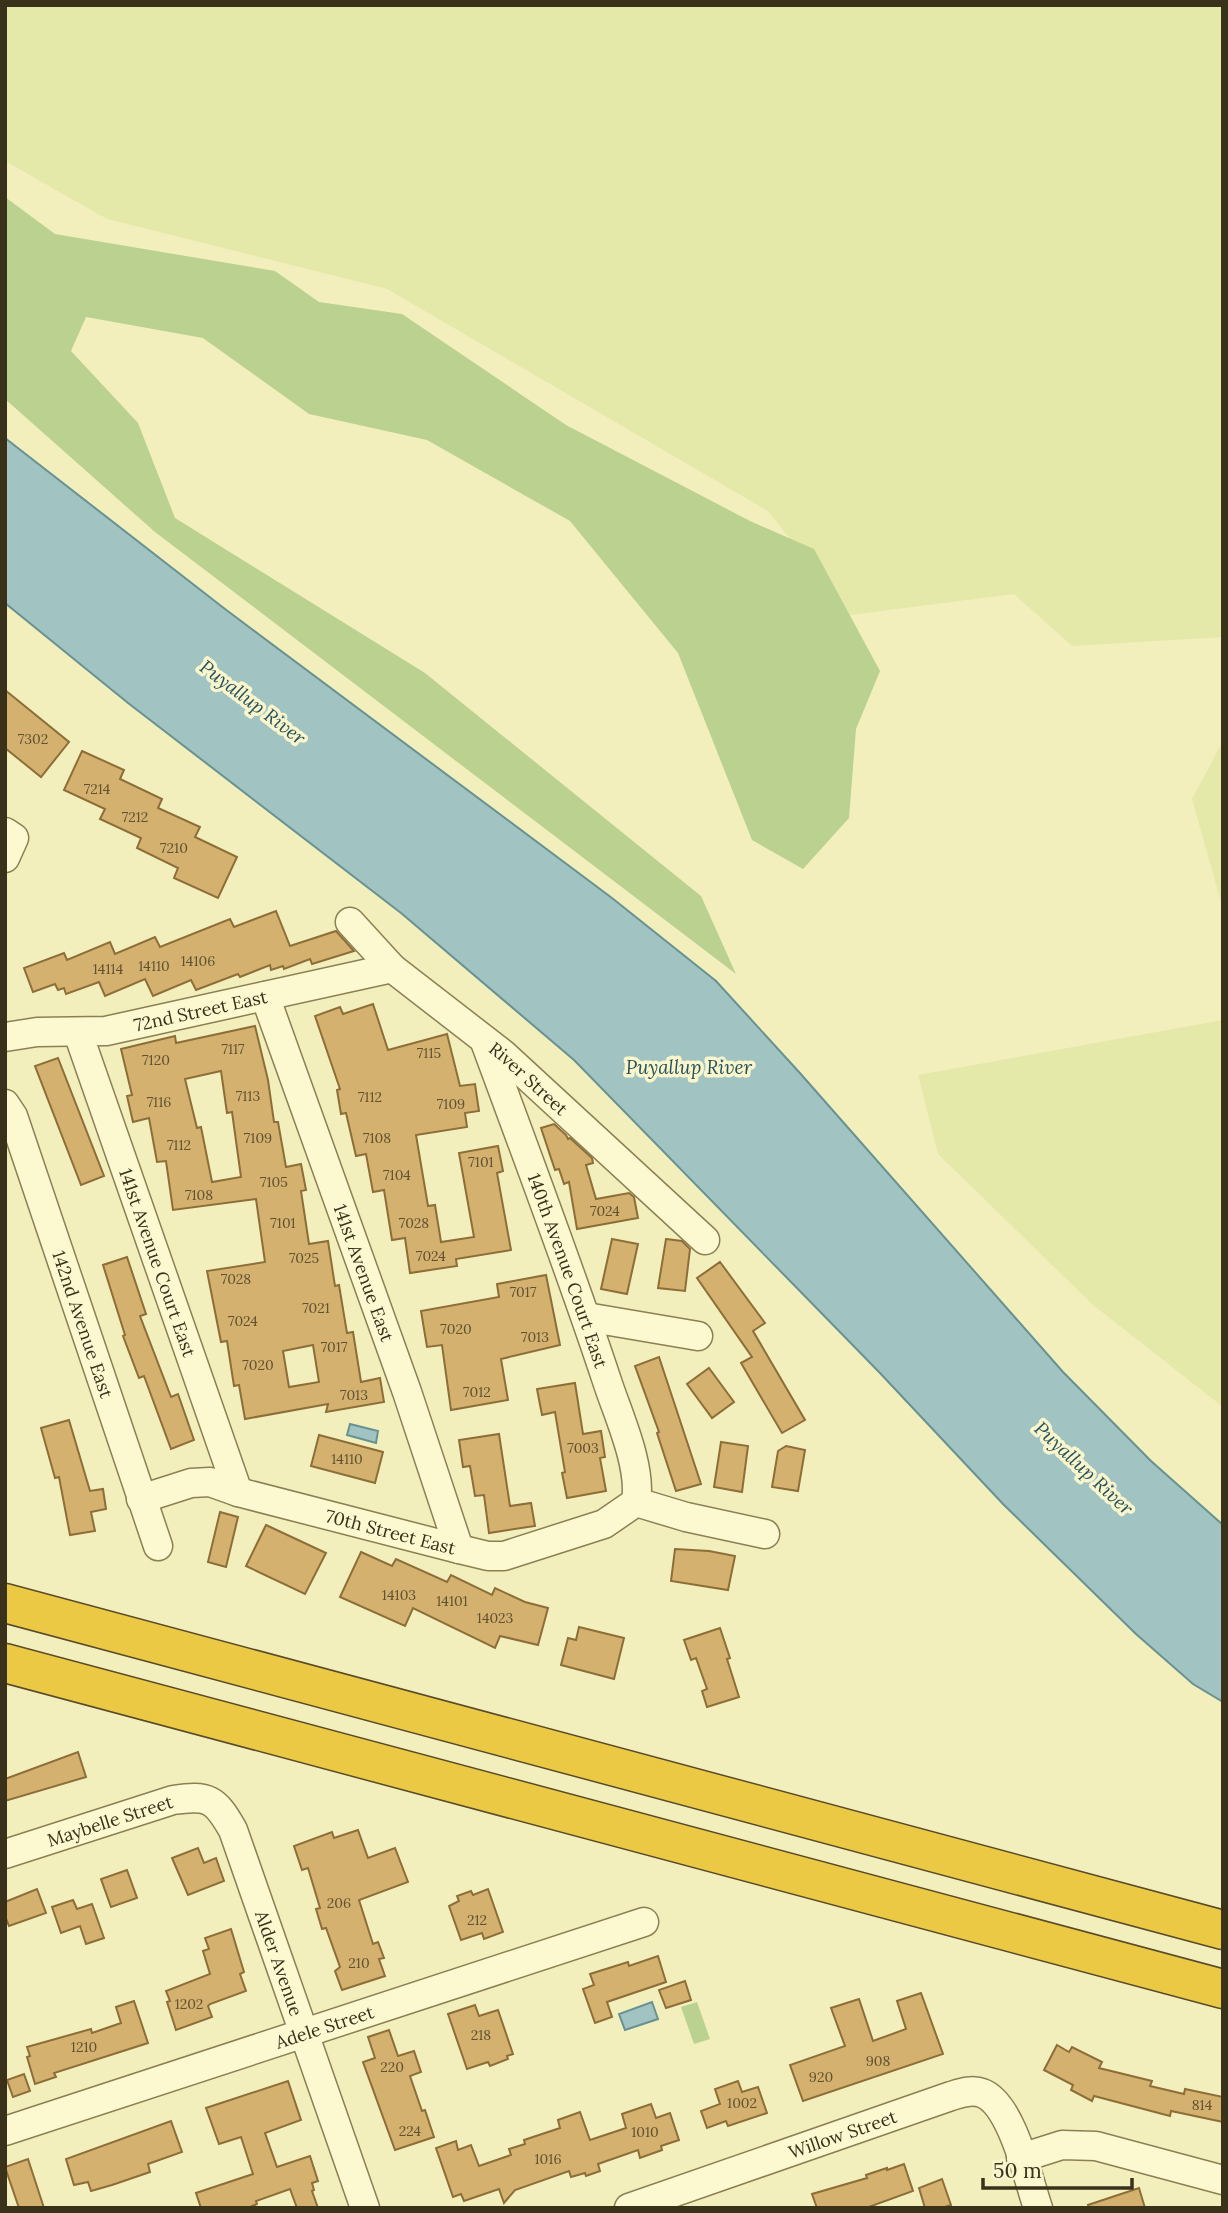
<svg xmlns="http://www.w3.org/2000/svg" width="1228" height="2213" viewBox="0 0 1228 2213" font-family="Lora,serif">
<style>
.farmland{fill:#e4e9aa}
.green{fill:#bad190}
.water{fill:#a1c3c1;stroke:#689291;stroke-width:2}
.building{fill:#d4b16f;stroke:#8d6e38;stroke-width:2;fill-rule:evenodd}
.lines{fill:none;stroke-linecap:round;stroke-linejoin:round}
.minor-casing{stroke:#8c7f54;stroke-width:31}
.highway-casing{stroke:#594b29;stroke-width:41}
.minor{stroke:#fcf9d1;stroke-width:28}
.highway{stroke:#ebc944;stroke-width:38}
.labels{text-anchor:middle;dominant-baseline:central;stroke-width:7;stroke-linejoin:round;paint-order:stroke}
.number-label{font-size:14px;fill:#605130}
.street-label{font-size:18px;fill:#3a311b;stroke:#f9f6ce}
.water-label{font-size:19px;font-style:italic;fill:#28525b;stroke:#f9f6ce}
</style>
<rect width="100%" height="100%" fill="#f2efbd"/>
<g class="farmland">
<polygon points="5,5 1223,5 1223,637 1072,646 1014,594 850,615 768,511 387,289 107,219 5,161"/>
<polygon points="1223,741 1223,909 1192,799"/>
<polygon points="1223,1020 1223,1407 1093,1305 938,1154 918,1075"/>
</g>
<g class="green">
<polygon points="5,197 55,234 275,271 319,302 402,314 566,425 750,521 814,549 880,671 856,729 849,818 803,869 752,840 678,653 570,521 427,440 309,414 203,338 86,317 71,351 138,423 175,518 425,673 701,896 736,974 155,532 5,399"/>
<polygon points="697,2002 710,2039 694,2044 681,2007"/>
</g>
<g class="water">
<polygon points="5,438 225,609 612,898 716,981 799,1072 1063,1372 1151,1461 1223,1525 1223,1702 1193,1684 1136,1634 1003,1504 879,1372 574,1060 401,913 128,703 5,603"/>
<polygon points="350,1424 378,1431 376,1443 347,1435"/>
<polygon points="652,2002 658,2019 625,2030 619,2014"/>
</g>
<g class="building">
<polygon points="5,690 69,742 41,777 5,748"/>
<polygon points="82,751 124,770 120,779 162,799 158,808 200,827 195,837 237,857 218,898 174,878 178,868 137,848 141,838 100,819 105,809 64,790"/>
<polygon points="276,911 290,946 336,931 354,951 312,964 310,959 284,969 283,966 271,970 270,965 240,977 238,974 196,990 191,980 153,996 145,979 105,996 99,982 66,994 64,988 58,990 55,984 33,992 24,968 64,953 67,960 110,942 115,954 155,937 160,947 230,919 234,927"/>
<polygon points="373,1004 388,1050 447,1034 460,1086 475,1084 479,1111 465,1113 467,1127 416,1135 428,1206 435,1205 441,1242 474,1237 459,1153 498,1146 503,1171 497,1173 511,1250 456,1259 457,1266 410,1273 405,1238 392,1240 384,1190 373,1192 366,1154 356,1156 346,1113 341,1114 337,1090 340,1089 315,1016 340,1007 343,1014"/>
<path d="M255 1026 268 1080 274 1122H278L286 1167 301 1164 306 1190 301 1191 309 1244 328 1241 335 1286 339 1285 347 1333 353 1332 361 1382 380 1378 384 1402 326 1412 328 1404 245 1419 239 1385 234 1386 227 1341 221 1342 207 1271 265 1262 256 1199 173 1210 166 1161 157 1162 149 1118 133 1122 127 1096 132 1095 121 1049 175 1036 176 1043ZM221 1071 227 1113 232 1112 241 1177 212 1182 201 1127 197 1128 185 1079ZM313 1345 319 1382 289 1387 283 1351Z"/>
<polygon points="58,1058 104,1176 81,1185 35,1066"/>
<polygon points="554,1124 566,1135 568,1139 570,1138 592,1158 593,1163 586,1165 596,1199 629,1193 634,1197 638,1218 577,1229 569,1182 564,1184 559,1169 555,1170 541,1128"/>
<polygon points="612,1239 638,1244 627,1294 601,1289"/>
<polygon points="666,1239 682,1241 690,1249 685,1291 658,1288"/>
<polygon points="127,1257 146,1314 140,1316 171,1397 178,1394 194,1440 171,1449 144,1376 139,1378 123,1336 125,1335 103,1265"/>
<polygon points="720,1262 765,1323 753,1331 805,1420 782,1433 741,1363 752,1357 697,1278"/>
<polygon points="546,1275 560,1345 501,1359 508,1400 451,1410 442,1345 427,1347 421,1311 499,1297 497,1284"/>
<polygon points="659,1357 701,1484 676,1491 657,1433 659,1432 635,1366"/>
<polygon points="709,1368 734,1402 712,1418 687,1384"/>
<polygon points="575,1383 583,1434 601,1431 605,1457 600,1458 606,1491 567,1498 562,1473 565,1472 555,1412 542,1415 537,1389"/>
<polygon points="69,1420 90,1491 103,1489 106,1509 91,1512 95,1531 70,1535 59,1477 55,1478 41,1428"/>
<polygon points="499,1434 510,1506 531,1503 535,1526 489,1533 484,1495 475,1496 470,1466 463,1467 459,1440"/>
<polygon points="319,1435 383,1452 375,1483 311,1466"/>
<polygon points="721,1442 748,1446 742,1492 714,1487"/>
<polygon points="786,1446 805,1450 798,1491 772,1487 778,1451"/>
<polygon points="220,1512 238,1517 226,1567 208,1562"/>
<polygon points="266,1525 326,1553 305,1594 246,1566"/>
<polygon points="675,1549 709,1551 735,1556 728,1590 671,1581"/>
<polygon points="361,1552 392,1566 396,1559 447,1582 451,1575 492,1595 495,1588 525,1602 548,1608 538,1645 500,1636 495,1648 413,1608 405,1626 340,1597"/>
<polygon points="579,1627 624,1638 614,1679 561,1665 568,1638 576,1640"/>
<polygon points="720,1628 730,1658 727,1659 739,1697 707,1707 702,1691 707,1689 696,1658 691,1660 684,1640"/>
<polygon points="78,1752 86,1777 5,1801 5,1779"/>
<polygon points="358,1830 368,1858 395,1848 408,1882 359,1900 373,1944 378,1942 384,1958 379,1959 385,1976 342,1990 335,1971 340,1967 326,1928 322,1929 316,1909 320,1908 308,1868 302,1870 294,1846 332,1832 334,1838"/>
<polygon points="198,1848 204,1863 216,1858 224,1881 188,1895 172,1858"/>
<polygon points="127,1870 137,1898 111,1907 101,1879"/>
<polygon points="37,1889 46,1913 9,1926 5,1916 5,1902"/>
<polygon points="488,1889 503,1932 484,1939 482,1933 461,1940 449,1906 459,1901 457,1896 471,1891 473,1895"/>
<polygon points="73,1900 77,1909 92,1904 104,1938 86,1944 80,1926 61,1933 52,1907"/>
<polygon points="231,1929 244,1972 240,1974 246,1991 210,2004 208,2006 212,2017 176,2030 167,2002 170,2001 166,1991 210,1974 203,1951 209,1949 205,1938"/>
<polygon points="658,1956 666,1982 607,2002 612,2017 595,2023 583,1989 594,1985 590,1974 628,1962 629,1966"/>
<polygon points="685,1981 691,2000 666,2008 659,1990"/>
<polygon points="921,1993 943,2054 803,2101 790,2065 845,2046 831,2008 859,1999 873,2041 906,2029 897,2001"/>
<polygon points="134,2001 148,2043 54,2073 56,2077 35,2084 27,2057 30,2056 27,2047 91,2029 92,2033 121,2023 116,2007"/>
<polygon points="475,2005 479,2016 498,2010 513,2054 507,2056 508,2059 490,2066 488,2062 467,2069 448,2014"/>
<polygon points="389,2030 398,2056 414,2051 421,2072 410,2076 422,2111 425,2110 434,2137 395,2150 363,2062 375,2058 368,2037"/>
<polygon points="1057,2045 1069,2052 1072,2047 1102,2062 1099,2068 1152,2081 1150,2086 1184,2094 1185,2089 1223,2097 1223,2122 1171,2111 1170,2116 1094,2096 1092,2101 1071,2090 1073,2085 1044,2070"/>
<polygon points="24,2074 30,2091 13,2097 7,2080"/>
<polygon points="288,2081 301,2120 265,2133 277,2167 310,2156 318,2181 312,2183 314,2190 312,2191 318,2208 297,2208 290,2189 256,2201 257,2204 248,2208 201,2208 196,2193 253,2174 241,2137 219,2144 206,2108"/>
<polygon points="738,2081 742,2092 758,2087 767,2113 728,2126 726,2121 707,2128 701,2111 720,2104 715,2089"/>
<polygon points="651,2104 656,2118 670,2113 679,2140 661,2146 662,2150 640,2158 638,2150 598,2164 600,2171 586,2176 585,2173 571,2177 569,2171 515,2190 504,2203 499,2189 464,2201 461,2194 453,2197 436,2148 456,2141 458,2150 471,2145 479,2166 511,2155 509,2149 525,2144 524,2140 560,2128 558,2120 580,2112 590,2140 626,2128 622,2114"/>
<polygon points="171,2121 182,2152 148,2164 150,2172 112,2185 91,2191 88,2182 74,2185 66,2159"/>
<polygon points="28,2159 44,2208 19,2208 5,2167"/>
<polygon points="904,2164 913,2191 866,2208 817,2208 812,2194 867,2178 866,2175 887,2168 887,2170"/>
<polygon points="942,2179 951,2205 942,2208 925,2208 919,2188"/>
<polygon points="1139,2188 1145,2208 1089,2208 1088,2205"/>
</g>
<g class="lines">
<defs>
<g id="minor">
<polyline points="5,832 14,838 5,858"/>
<path id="s1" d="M350 922 392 968 503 1054 705 1240"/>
<path id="s2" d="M265 996 407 1392 459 1549"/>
<path id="s3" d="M78 1033 238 1492"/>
<path id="s4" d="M5 1037 37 1032 106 1031 392 968"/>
<path id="s5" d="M485 1042C527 1156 570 1269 608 1384 619 1417 642 1467 636 1502"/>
<path id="s6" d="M5 1104 13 1116 158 1546"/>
<polyline points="586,1317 698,1336"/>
<path id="s7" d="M141 1499 191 1483 210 1482 238 1492 459 1549 488 1556H504L604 1524 636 1502"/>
<polyline points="636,1502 686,1517 765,1534"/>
<path id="s8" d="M5 1854 173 1800C208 1795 215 1798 233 1830L365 2208"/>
<path id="s9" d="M5 2131 644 1922"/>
<polyline points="1021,2158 1062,2145 1096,2146 1223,2180"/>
<path id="s10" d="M629 2208 951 2096C961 2093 972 2089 982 2093 1012 2104 1028 2179 1038 2208"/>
</g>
<g id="highway">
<polyline points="5,1603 1223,1930"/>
<polyline points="5,1663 1223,1989"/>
</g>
</defs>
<use href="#minor" class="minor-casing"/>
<use href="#highway" class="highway-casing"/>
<use href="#minor" class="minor"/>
<use href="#highway" class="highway"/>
</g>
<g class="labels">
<g class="number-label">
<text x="33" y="739">7302</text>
<text x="97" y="789">7214</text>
<text x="135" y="817">7212</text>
<text x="174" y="848">7210</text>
<text x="198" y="961">14106</text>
<text x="154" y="966">14110</text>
<text x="108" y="969">14114</text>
<text x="233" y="1049">7117</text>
<text x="429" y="1053">7115</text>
<text x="156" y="1060">7120</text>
<text x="248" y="1096">7113</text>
<text x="370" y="1097">7112</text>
<text x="159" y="1102">7116</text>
<text x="451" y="1104">7109</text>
<text x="258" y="1138">7109</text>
<text x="377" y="1138">7108</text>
<text x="179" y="1145">7112</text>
<text x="481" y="1162">7101</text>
<text x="397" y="1175">7104</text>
<text x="274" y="1182">7105</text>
<text x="199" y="1195">7108</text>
<text x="605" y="1211">7024</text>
<text x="283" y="1223">7101</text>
<text x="414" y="1223">7028</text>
<text x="431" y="1256">7024</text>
<text x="304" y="1258">7025</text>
<text x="236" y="1279">7028</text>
<text x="523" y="1292">7017</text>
<text x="316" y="1308">7021</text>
<text x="243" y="1321">7024</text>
<text x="456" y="1329">7020</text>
<text x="535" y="1337">7013</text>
<text x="334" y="1347">7017</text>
<text x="258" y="1365">7020</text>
<text x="477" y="1392">7012</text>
<text x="354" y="1395">7013</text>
<text x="583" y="1448">7003</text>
<text x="347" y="1459">14110</text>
<text x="399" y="1595">14103</text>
<text x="452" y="1601">14101</text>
<text x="495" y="1618">14023</text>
<text x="339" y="1903">206</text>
<text x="477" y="1920">212</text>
<text x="359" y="1963">210</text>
<text x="189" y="2004">1202</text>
<text x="481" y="2035">218</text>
<text x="84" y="2047">1210</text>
<text x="878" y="2061">908</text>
<text x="392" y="2067">220</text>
<text x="821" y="2077">920</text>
<text x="742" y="2103">1002</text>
<text x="1202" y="2105">814</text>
<text x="410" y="2131">224</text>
<text x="645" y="2132">1010</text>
<text x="548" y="2159">1016</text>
</g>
<g class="street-label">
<text stroke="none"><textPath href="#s4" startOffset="198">72nd Street East</textPath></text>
<text stroke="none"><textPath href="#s1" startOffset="238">River Street</textPath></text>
<text stroke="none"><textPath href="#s3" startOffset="243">141st Avenue Court East</textPath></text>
<text stroke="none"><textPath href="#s5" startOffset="243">140th Avenue Court East</textPath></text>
<text stroke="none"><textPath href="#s2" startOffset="294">141st Avenue East</textPath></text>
<text stroke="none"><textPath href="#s6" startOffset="234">142nd Avenue East</textPath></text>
<text stroke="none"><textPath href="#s7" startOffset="259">70th Street East</textPath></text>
<text stroke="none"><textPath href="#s8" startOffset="110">Maybelle Street</textPath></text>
<text stroke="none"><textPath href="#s8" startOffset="392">Alder Avenue</textPath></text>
<text stroke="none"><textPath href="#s9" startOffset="336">Adele Street</textPath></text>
<text stroke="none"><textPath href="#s10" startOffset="226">Willow Street</textPath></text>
</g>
<g class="water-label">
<text transform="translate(253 702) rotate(37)">Puyallup River</text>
<text x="689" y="1067">Puyallup River</text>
<text transform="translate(1084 1468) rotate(43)">Puyallup River</text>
</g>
</g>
<rect width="1228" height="2213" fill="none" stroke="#3a311b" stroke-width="14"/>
<path d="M983 2178v10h149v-10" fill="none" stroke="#3a311b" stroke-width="3.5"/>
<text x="993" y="2178" font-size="21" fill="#3a311b" stroke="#f9f6ce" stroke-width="5" paint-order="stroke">50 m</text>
</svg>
